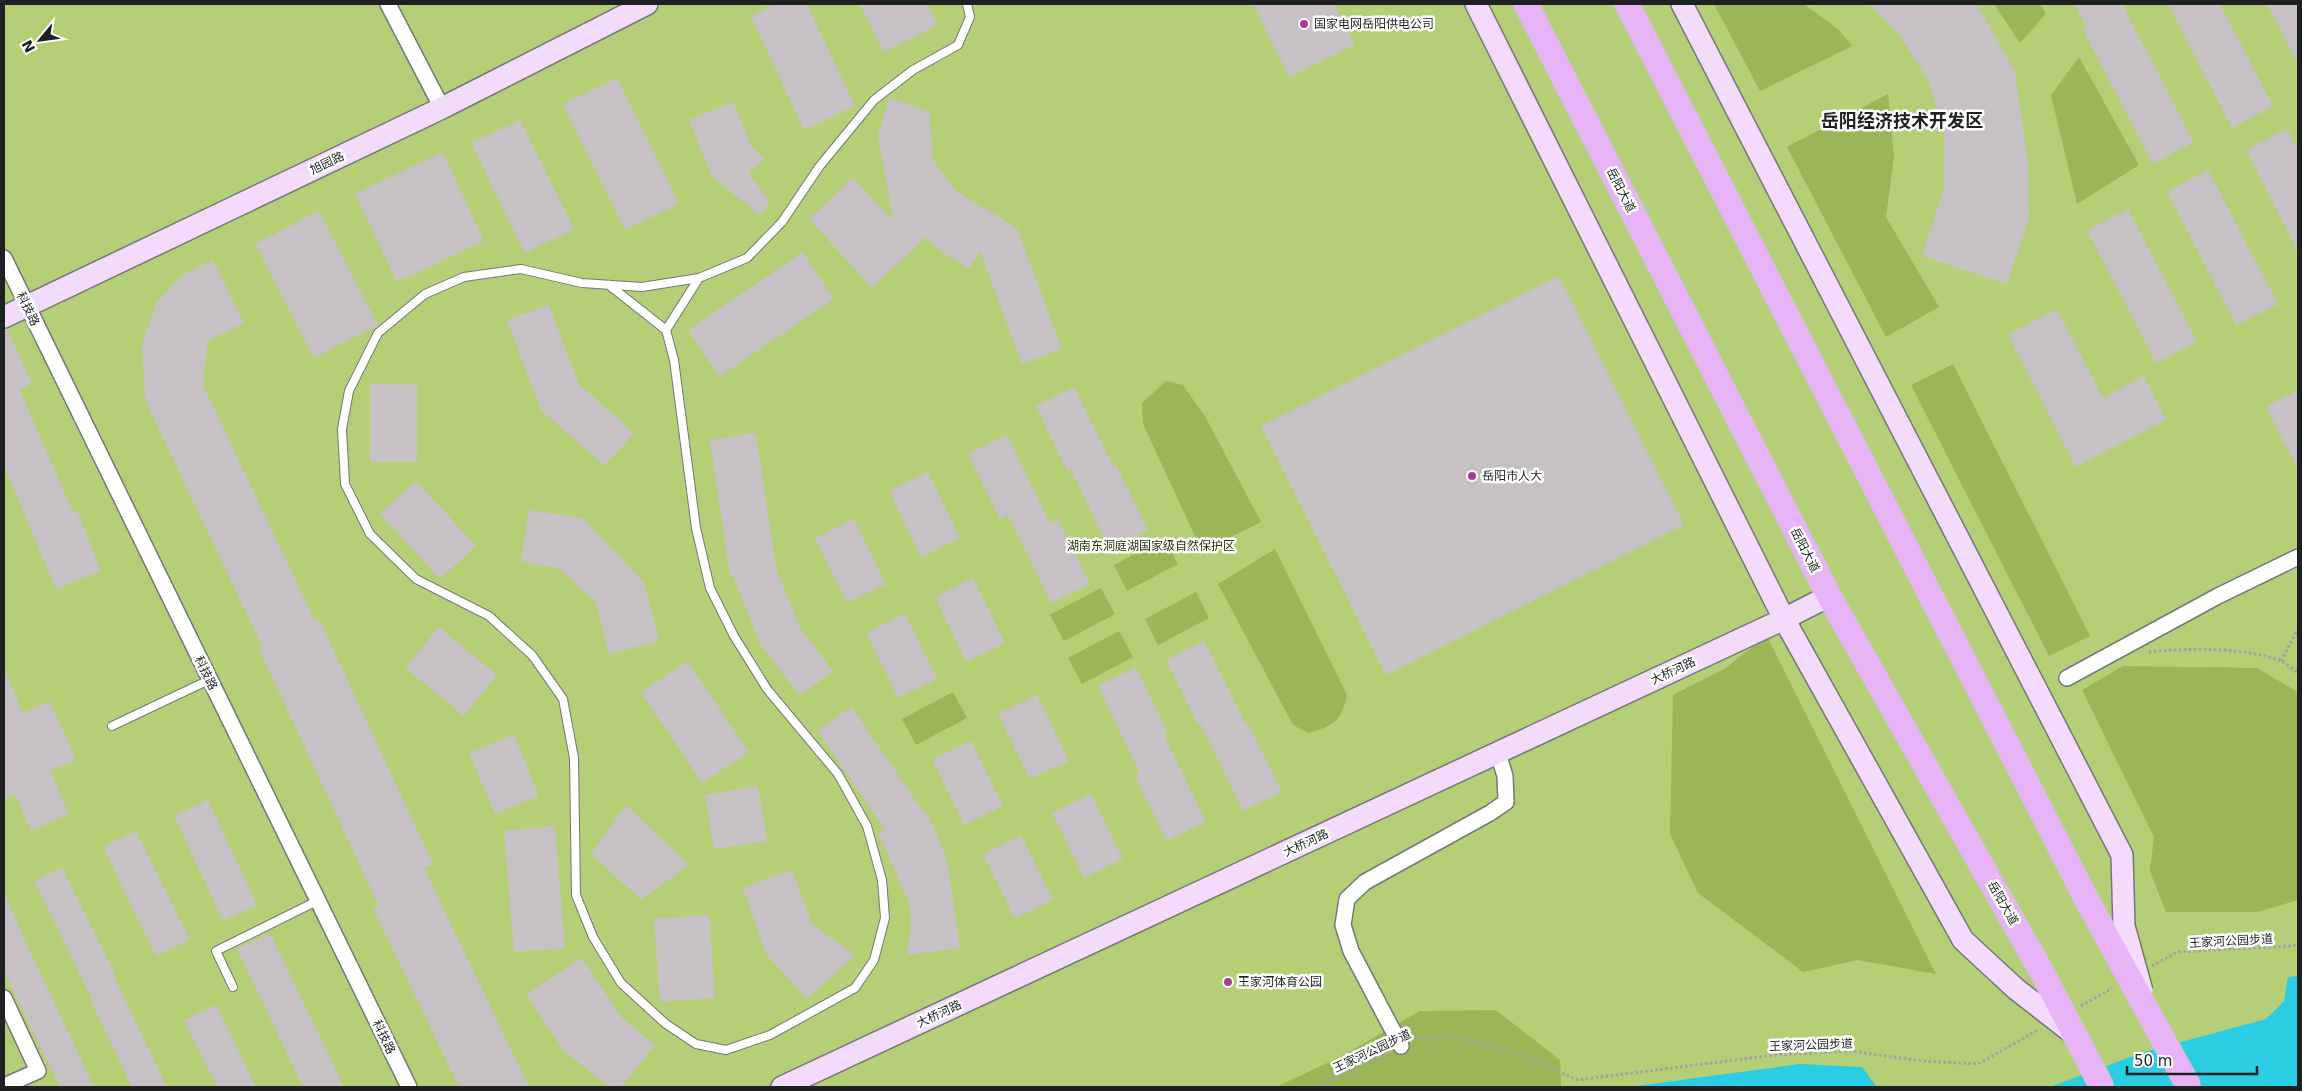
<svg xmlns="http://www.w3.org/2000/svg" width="2302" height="1091" viewBox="0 0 2302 1091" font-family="'DejaVu Sans','Noto Sans SC',sans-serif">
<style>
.green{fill:#b4cf75}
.forest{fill:#9bb656}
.water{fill:#2acde1}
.building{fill:#c7c1c5}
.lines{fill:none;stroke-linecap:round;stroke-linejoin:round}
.lane-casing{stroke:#74777c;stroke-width:10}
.street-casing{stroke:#74777c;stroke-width:18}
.secondary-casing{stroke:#74777c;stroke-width:24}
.primary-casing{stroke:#c5c5c6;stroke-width:26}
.path{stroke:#a0a3a7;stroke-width:3;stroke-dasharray:2.5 2.5;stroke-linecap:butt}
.lane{stroke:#fff;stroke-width:8}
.street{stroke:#fff;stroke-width:15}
.secondary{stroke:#f4dafb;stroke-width:21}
.primary{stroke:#e9b4f7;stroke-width:24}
.secondary-bridge-casing{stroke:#74777c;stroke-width:24;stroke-linecap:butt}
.primary-bridge-casing{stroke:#c5c5c6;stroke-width:26;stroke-linecap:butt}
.secondary-bridge{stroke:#f4dafb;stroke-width:21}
.primary-bridge{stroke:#e9b4f7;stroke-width:24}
.poi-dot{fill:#ae3a92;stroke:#fff;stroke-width:2}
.labels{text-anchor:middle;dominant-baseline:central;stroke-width:5;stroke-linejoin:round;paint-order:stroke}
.poi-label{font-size:12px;fill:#1f2022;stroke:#fff;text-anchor:start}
.street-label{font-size:12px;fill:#1f2022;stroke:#fff}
.park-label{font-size:12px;fill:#29340b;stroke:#fff}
.district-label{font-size:18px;font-weight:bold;fill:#1f2022;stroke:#fff}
</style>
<rect width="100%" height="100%" fill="#e3e7ec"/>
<rect class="green" x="4" y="4" width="2294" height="1083"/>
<g class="forest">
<polygon points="1714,4 1804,4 1838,29 1852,46 1760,91"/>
<polygon points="1994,4 2040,4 2046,14 2020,43"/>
<polygon points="2079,57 2139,165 2077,204 2051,95"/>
<polygon points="1888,94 1894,156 1886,217 1939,307 1886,337 1787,147"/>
<polygon points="1953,364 2090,636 2049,656 1911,385"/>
<polygon points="1166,381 1183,385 1206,418 1261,522 1202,551 1143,424 1142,403"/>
<polygon points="1164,538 1178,564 1127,591 1114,565"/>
<path d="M1275 549 1347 695C1342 722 1332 726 1308 733L1293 725 1218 584Z"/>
<polygon points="1101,588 1115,614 1064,641 1050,615"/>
<polygon points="1196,592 1209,618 1158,645 1145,619"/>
<polygon points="1119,631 1133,657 1082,684 1068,658"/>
<polygon points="1767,636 1936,974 1858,960 1803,972 1698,893 1670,834 1673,695 1724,669"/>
<polygon points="2123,666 2257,668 2296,691 2298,703 2298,900 2257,912 2166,912 2150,871 2154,837 2082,690"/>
<polygon points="953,692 967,718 916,745 902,719"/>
<polygon points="1496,1010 1560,1060 1561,1087 1276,1087 1340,1057 1420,1011"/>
</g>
<g class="water">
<polygon points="2298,976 2298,1087 2050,1087 2144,1052 2266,1019 2284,1001 2288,977"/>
<polygon points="1800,1064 1862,1067 1877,1087 1629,1087"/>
</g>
<g class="building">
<polygon points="776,4 807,4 855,106 804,130 751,16"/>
<polygon points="860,4 927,4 938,25 884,52"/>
<polygon points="1253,4 1334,4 1355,45 1289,77"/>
<polygon points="1869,4 1977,4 2015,72 2028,162 2029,219 2007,284 1922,256 1944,188 1944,132 1928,80 1899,34"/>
<polygon points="2074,4 2122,4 2194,142 2153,164 2083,30 2087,29"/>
<polygon points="2168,4 2220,4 2273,106 2232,128"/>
<polygon points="2267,4 2298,4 2298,64"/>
<polygon points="617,78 679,204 625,230 563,104"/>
<polygon points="890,98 929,112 933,160 956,191 1017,228 1062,349 1022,364 980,251 969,269 938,249 926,237 872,288 809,219 853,178 893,220 878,134"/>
<polygon points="733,102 752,148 765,159 748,172 770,203 760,215 712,177 689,120"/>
<polygon points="520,120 574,229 525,253 471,143"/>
<polygon points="2287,129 2298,151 2298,252 2246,150"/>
<polygon points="443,152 484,241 397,282 355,194"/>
<polygon points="2208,170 2278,304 2236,325 2167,192"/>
<polygon points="2128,209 2197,342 2156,363 2087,230"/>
<polygon points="319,211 378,325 314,358 255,244"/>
<polygon points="803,252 834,299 719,377 688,330"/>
<polygon points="213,260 244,323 208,341 203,385 315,621 319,619 433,864 424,868 529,1087 459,1087 373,908 379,906 258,647 262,646 145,400 142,344 157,302 181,276"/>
<polygon points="1559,276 1684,525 1386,675 1261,426"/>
<polygon points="549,305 579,384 634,433 605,466 541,410 507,320"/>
<polygon points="2057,309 2103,398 2144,376 2166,420 2076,467 2008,335"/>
<polygon points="4,329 7,329 32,384 20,390 73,512 77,510 101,571 56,589 4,466"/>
<rect x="370" y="384" width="47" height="78"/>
<polygon points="1074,387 1113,466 1116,465 1148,530 1109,549 1071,470 1067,471 1036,406"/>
<polygon points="2298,390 2298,469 2266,407"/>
<polygon points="756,433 776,568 800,628 833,671 800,696 760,644 733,575 730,576 710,440"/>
<polygon points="1007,435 1050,523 1058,519 1090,584 1051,603 1008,515 1000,519 968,454"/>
<polygon points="928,472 960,538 921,557 889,491"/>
<polygon points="416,481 476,546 440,579 380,514"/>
<polygon points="529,510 582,518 644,582 659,641 609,654 596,602 558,568 521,562"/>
<polygon points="854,519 886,584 847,603 815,538"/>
<polygon points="973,578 1005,643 966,662 935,597"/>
<polygon points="905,614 937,679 898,698 866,633"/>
<polygon points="439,627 497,675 464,716 405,668"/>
<polygon points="1204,641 1247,727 1249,726 1282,792 1243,811 1201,724 1198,725 1166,660"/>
<polygon points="688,661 749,752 702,783 641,692"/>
<polygon points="1136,667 1168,733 1164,735 1206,822 1167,841 1135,776 1140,773 1098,686"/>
<polygon points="4,668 23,713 50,701 76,760 50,771 69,814 31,831 15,794 4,799"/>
<polygon points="1037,695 1069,761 1030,779 998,714"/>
<polygon points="852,707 924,813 927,812 947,859 960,948 907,955 911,925 909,902 878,833 885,830 817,730"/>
<polygon points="514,735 539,796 495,814 469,753"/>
<polygon points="971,741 1003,806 964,825 932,759"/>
<polygon points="758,786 767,841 714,849 705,795"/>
<polygon points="1091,794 1123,859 1084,878 1052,813"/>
<polygon points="208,800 257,905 223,921 174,816"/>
<polygon points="626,805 689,865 641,900 591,854"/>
<polygon points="555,826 565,948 514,952 504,831"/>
<polygon points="136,831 190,940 156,956 103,847"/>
<polygon points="1021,835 1053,900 1015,919 983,854"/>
<polygon points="62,868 117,978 115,979 167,1087 132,1087 91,1002 93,1001 34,881"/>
<polygon points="792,870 812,924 855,955 807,999 766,954 743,888"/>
<polygon points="4,892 27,945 94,1087 60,1087 12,988 4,969"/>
<polygon points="709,915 715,998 660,1002 654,919"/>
<polygon points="270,933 344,1087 303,1087 237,949"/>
<polygon points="582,958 621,1017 655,1045 621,1087 609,1087 563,1050 526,994"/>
<polygon points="216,1005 256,1087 217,1087 184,1020"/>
</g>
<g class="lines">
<defs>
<g id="lane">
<polyline points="699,278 666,330 674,360 696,528 710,588 734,636 767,689 838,774 867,826 882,880 885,918 874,960 855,988 770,1035 726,1050 696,1044 666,1024 621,983 593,937 576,895 574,758 563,699 532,655 489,616 416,579 370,534 345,484 342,429 349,391 378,333 425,294 464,277 521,269 582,283 642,287 699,278 747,258 782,222 819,167 874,100 913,70 958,45 970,17 967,4"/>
<polyline points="609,285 666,330"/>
<polyline points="112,726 209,680"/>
<polyline points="233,987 216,951 317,901"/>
</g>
<g id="street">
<polyline points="388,4 442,108"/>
<polyline points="4,258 409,1087"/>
<polyline points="2067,678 2218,596 2298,557"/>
<polyline points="4,998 38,1071 4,1086"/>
<polyline points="1401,1046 1351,951 1343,925 1347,899 1365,882 1490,813 1506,802 1505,776 1498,753"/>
</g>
<g id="secondary">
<polyline points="1476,4 1784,619 1963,940 2016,989"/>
<polyline points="1682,4 2122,855 2124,926"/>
<polyline points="4,317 442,108 647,4"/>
<polyline points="782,1087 1784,619 1829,596"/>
</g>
<g id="primary">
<polyline points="1526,4 1829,596 2043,974"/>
<polyline points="1627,4 2089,904"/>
</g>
</defs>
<use href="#lane" class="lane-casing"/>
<use href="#street" class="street-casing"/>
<use href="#secondary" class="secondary-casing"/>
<use href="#primary" class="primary-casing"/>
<g class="path">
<path d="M2149 652C2188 648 2242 647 2279 660 2286 663 2292 669 2298 673"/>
<polyline points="2281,661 2298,629"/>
<polyline points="2152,966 2177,952 2292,946 2298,944"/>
<polyline points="2081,1006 2112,988"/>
<polyline points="1414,1039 1451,1036 1518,1053 1577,1080 1775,1055 1850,1051 1922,1061 1978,1064 2038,1030"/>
<polyline points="1315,1087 1389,1052"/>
</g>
<use href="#lane" class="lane"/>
<use href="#street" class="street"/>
<use href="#secondary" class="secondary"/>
<use href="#primary" class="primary"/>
<defs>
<g id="secondary-bridge">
<polyline points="2124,926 2142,991"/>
<polyline points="2016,989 2075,1035"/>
</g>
<g id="primary-bridge">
<polyline points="2089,904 2189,1087"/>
<polyline points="2043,974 2102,1087"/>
</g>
</defs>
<use href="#secondary-bridge" class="secondary-bridge-casing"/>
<use href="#primary-bridge" class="primary-bridge-casing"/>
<use href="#secondary-bridge" class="secondary-bridge"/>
<use href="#primary-bridge" class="primary-bridge"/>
</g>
<g class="poi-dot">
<circle cx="1304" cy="24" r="5"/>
<circle cx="1472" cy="476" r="5"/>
<circle cx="1228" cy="982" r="5"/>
</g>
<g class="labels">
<g class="poi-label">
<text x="1314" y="24">国家电网岳阳供电公司</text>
<text x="1482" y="476">岳阳市人大</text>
<text x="1238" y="982">王家河体育公园</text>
</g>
<g class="street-label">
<text transform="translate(327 163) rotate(-25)">旭园路</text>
<text transform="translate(1621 190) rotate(63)">岳阳大道</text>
<text transform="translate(28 309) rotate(64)">科技路</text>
<text transform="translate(1805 550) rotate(63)">岳阳大道</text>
<text transform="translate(1673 671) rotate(-25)">大桥河路</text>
<text transform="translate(206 673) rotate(64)">科技路</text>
<text transform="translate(1306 843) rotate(-25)">大桥河路</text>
<text transform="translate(2003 903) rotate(60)">岳阳大道</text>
<text transform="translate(2231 941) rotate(-3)">王家河公园步道</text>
<text transform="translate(939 1014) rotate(-25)">大桥河路</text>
<text transform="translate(384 1037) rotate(64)">科技路</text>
<text transform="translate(1811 1045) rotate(-2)">王家河公园步道</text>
<text transform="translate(1372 1051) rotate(-25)">王家河公园步道</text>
</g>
<g class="park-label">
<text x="1151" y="546">湖南东洞庭湖国家级自然保护区</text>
</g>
<g class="district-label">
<text x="1902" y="120">岳阳经济技术开发区</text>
</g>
</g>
<rect width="2302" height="1091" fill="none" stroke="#1f2022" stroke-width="10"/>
<g transform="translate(40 40) rotate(241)" stroke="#ffffff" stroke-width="4" paint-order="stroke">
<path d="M0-4L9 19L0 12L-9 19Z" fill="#1f2022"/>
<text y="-8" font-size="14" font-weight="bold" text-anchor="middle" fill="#1f2022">N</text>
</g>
<path d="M2127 1066v8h130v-8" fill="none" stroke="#1f2022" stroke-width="2.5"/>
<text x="2134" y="1066" font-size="15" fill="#1f2022" stroke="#ffffff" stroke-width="4" paint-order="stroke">50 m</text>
</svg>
